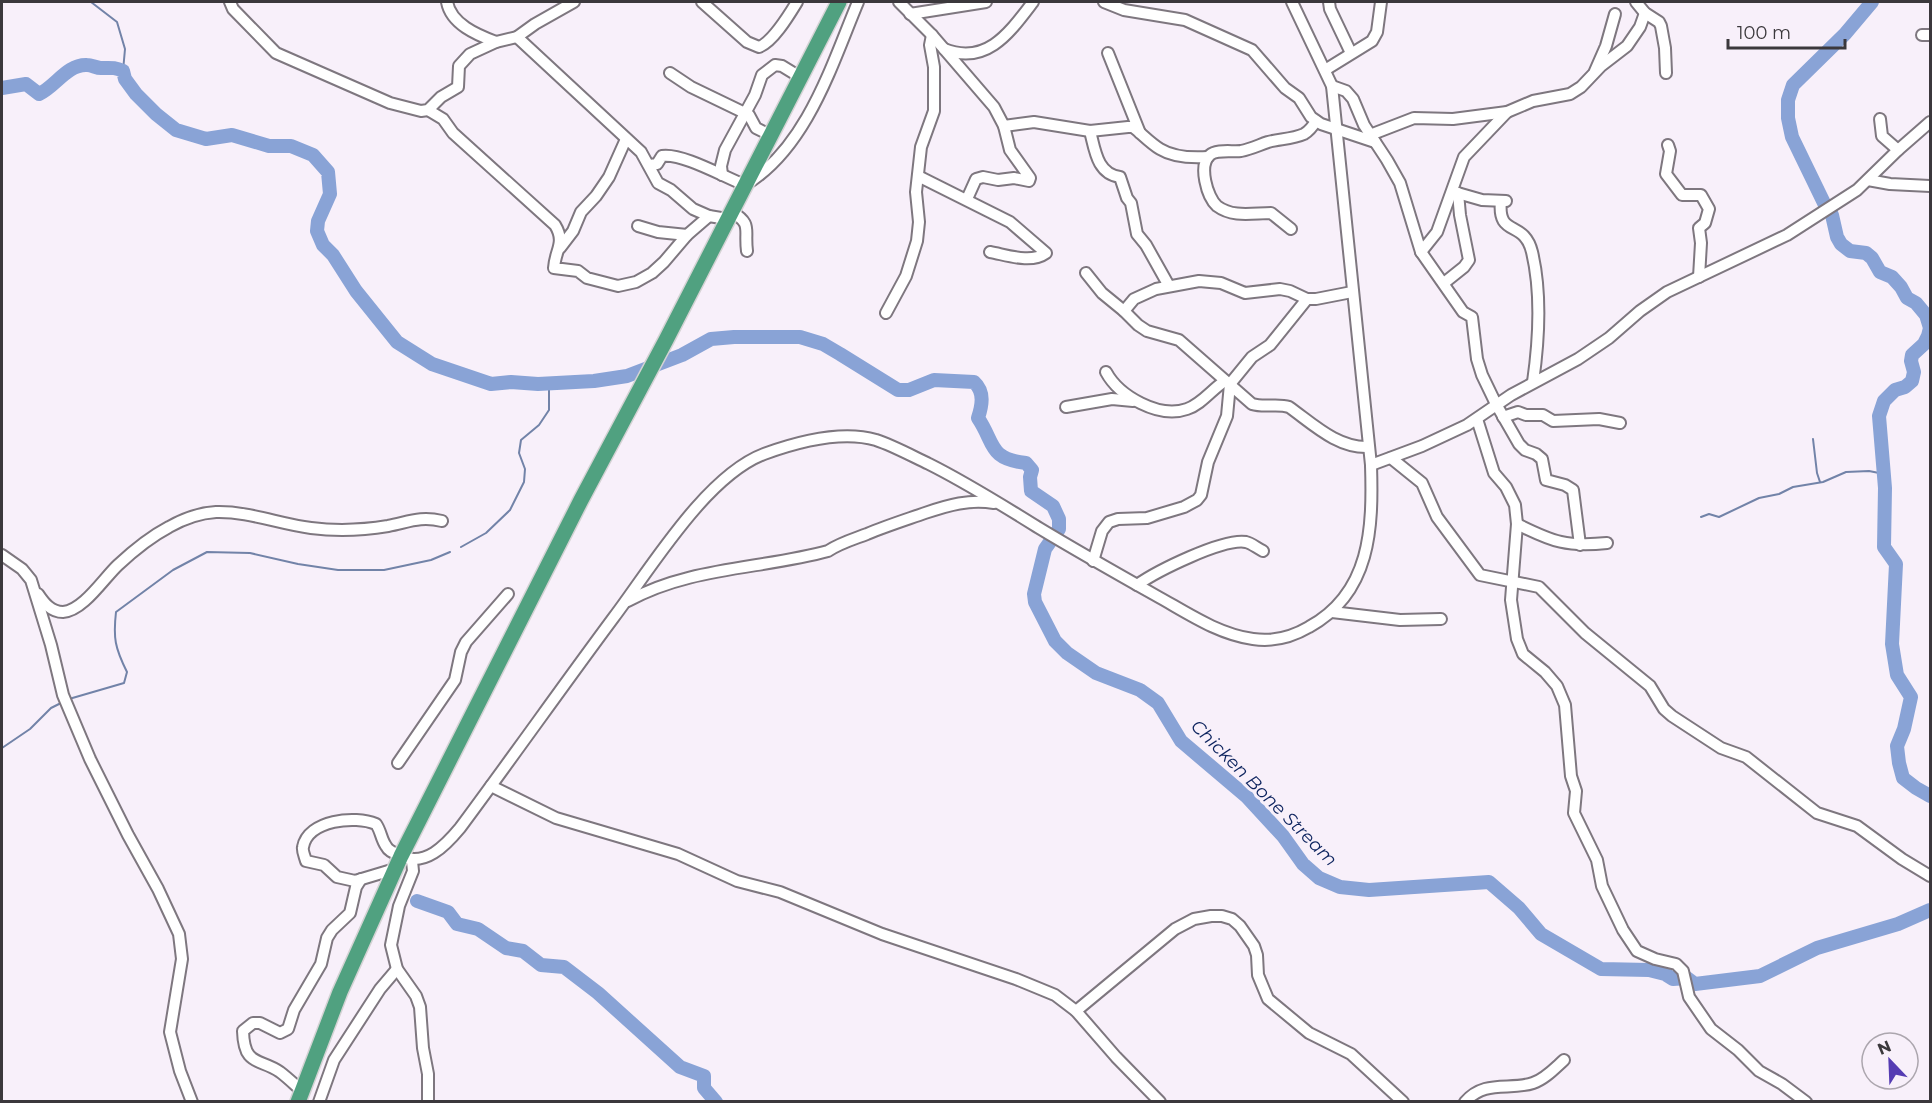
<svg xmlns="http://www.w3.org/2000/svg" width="1932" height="1103" viewBox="0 0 1932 1103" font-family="Montserrat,sans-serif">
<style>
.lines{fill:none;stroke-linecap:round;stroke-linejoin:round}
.stream{stroke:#7283a8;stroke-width:2}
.river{stroke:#89a3d6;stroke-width:14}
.minor-casing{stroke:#7e777f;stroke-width:14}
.highway-casing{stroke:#d4d3d4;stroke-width:18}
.minor{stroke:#fff;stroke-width:10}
.highway{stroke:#50a180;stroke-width:15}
.labels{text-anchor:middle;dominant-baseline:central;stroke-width:6;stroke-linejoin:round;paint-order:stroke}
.water-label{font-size:18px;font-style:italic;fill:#0c235e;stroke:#f8f0fa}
</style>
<rect width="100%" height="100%" fill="#f8f0fa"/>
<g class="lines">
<g class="stream">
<polyline points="91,2 117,22 125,49 123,71"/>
<polyline points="1813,439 1817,473 1820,482"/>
<polyline points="1701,517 1709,514 1719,517 1759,498 1779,494 1793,487 1823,482 1846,472 1869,471 1884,474"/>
<polyline points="461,547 486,533 510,510 524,482 525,469 519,453 521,440 539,425 549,410 549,383"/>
<path d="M69 699 124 683 127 672C115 648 113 638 116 612L173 570 207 552 250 553 298 564 338 570H384L431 560 450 552"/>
<polyline points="2,748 30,729 51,708 61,703"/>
</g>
<g class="river">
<path d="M2 88 26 84 39 94C55 87 67 64 87 65 92 65 96 68 101 68 111 68 114 67 123 71L125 79 136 94 156 114 176 130 206 139 232 135 269 146H291L313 155 328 172 330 194 318 221 317 231 323 245 333 255 356 291 397 342 432 364 491 384 511 382 538 384 594 381 627 376 682 355 711 339 734 337H800L823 344 840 354 898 390H909L934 380 974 382C985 392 982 406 978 418 995 443 988 459 1026 463L1032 470 1030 477 1031 491 1053 506 1059 519V529L1045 549 1034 594 1035 602 1055 641 1067 653 1096 673 1140 690 1158 703 1181 741 1247 797 1283 836 1303 864 1319 878 1340 887 1369 890 1489 882 1519 908 1541 934 1601 969 1649 970 1665 974 1673 979 1687 978 1695 984 1760 976 1817 948 1898 924 1930 910"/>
<polyline points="1825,205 1792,137 1788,118 1788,100 1793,85 1845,34 1872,2"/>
<polyline points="1832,215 1837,237 1841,244 1850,251 1866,253 1872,258 1880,272 1892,277 1901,287 1907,298 1916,303 1926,315 1930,328 1928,336 1924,344 1912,355 1911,361 1914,372 1912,381 1905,387 1895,390 1884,401 1879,416 1885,488 1884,547 1896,564 1892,644 1897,675 1911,697 1904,729 1897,746 1899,763 1903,778 1916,788 1930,796"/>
<polyline points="417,901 448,912 457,924 478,929 506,948 523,951 541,965 564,967 598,993 680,1067 704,1076 704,1088 716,1102"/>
</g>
<defs>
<g id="minor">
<polyline points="230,2 233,9 276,53 390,103 421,111 428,110 441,97 458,87 459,66 470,54 496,42 517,37 535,24 574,2"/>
<path d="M447 2C451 24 477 35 496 42"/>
<path d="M702 2 747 42 759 47C773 42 789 15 797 2"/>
<polyline points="899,2 932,35 994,107 1004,126 1010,150 1030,178 1029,181 1014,178 998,180 983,177 976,179 967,199"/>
<polyline points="1104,2 1124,10 1185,20 1252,50 1285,88 1299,98 1311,117 1321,124 1375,142"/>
<polyline points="1329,2 1330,9 1351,53"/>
<polyline points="1636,2 1645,13 1659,22 1661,26 1665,48 1666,73"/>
<polyline points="910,14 986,2"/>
<polyline points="1922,35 1930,35"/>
<polyline points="517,37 641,152 658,183 671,190 693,209 709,216 727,219"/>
<path d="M944 49C987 66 1010 32 1033 2"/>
<polyline points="1108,53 1140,133"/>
<polyline points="1325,70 1372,41 1377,32 1381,2"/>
<polyline points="1595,71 1606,46 1615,14"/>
<polyline points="670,73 691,87 749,115 756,128 770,135"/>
<polyline points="1332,86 1346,91 1353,99 1364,125 1387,160 1400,183 1421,252 1463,312 1472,317 1477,359 1482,375 1496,404 1519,444 1525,450 1536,454 1542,459 1546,480 1565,485 1573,490 1580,545"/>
<path d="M428 110 443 119 453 133 555 225C566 243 555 250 554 268L578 271 587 278 618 286 636 282 652 273 664 262 687 235 709 216"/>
<polyline points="1880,119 1882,136 1898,150"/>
<path d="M1004 126 1034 122 1090 131 1128 127H1133C1142 134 1150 143 1160 149 1173 157 1193 158 1208 157"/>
<path d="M1090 131C1095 150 1097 174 1120 177L1127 198 1131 203 1137 234 1146 245 1169 286"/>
<polyline points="1370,135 1414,118 1453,119 1507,112 1533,101 1570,94 1581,87 1601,66 1627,46 1640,27 1645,13"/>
<polyline points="1668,145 1670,151 1666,174 1682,195 1701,195 1709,209 1705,223 1699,228 1701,243 1699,277"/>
<path d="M650 165 657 164 662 156C683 153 724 177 745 185 807 148 832 64 858 2"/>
<polyline points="722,175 721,166 725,150 755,95 762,75 775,65 782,66 800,77"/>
<path d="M918 176 1010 222 1046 253C1031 264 1007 255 990 252"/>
<polyline points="1868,180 1890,184 1930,186"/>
<polyline points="1454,192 1482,200 1506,201"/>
<path d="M1501 201C1497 238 1524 219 1532 252 1542 294 1539 340 1533 382"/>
<path d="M731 211C753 225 744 228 747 251"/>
<polyline points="638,226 658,232 687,235"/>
<path d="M1291 229 1271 213C1253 213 1233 218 1217 206 1207 197 1198 165 1210 155 1216 149 1233 152 1241 151 1251 149 1259 145 1268 142 1279 139 1293 139 1304 134 1309 131 1313 126 1316 121"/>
<polyline points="560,248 573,231 581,212 596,196 609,177 626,139"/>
<polyline points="1421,252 1437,232 1464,157 1507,112"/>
<path d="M1086 273 1102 293 1124 311 1138 325 1147 331 1179 340 1252 404C1265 408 1277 403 1289 407 1313 424 1337 448 1368 447"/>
<polyline points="1444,283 1464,267 1469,260 1460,215 1458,193"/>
<polyline points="1124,311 1134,299 1156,289 1199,281 1221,283 1245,293 1280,289 1290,291 1307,299"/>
<polyline points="886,313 906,276 917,241 919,222 916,192 921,147 934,111 934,67 930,45 932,35"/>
<path d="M1106 372C1119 396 1159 419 1187 409 1202 404 1212 389 1225 381"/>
<polyline points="1066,407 1112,399 1133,401"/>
<polyline points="1503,417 1518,412 1526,415 1543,415 1553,421 1599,419 1620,423"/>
<polyline points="1477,419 1494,473 1506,487 1515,505 1517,524 1511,600 1517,639 1523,654 1545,672 1557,686 1565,705 1571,776 1576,791 1574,813 1597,860 1602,886 1623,930 1637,951 1655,959 1676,964 1683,971 1689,997 1711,1029 1738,1050 1759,1071 1782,1084 1806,1102"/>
<polyline points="1391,458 1422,483 1437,517 1480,575 1539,587 1585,633 1650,686 1664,709 1672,716 1721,748 1746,757 1817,813 1857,826 1902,859 1930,876"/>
<polyline points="1371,465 1422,446 1467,425 1511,395 1578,359 1609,338 1640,311 1667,292 1787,235 1857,190 1898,150 1930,122"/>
<path d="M1517 524C1553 542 1567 547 1607 543"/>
<polyline points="2,555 22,569 31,580 51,645 63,695 90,759 128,835 158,889 179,934 182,959 170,1032 180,1071 192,1102"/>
<polyline points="1093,561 1102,531 1109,522 1118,519 1147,518 1184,507 1197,500 1201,495 1208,462 1227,416 1230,384 1252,357 1270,345 1307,299 1316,299 1352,292"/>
<path d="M1137 585C1157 571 1223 538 1246 542 1251 543 1257 548 1263 551"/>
<path d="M38 594C44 603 51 612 63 612 83 611 104 578 118 565 133 551 150 537 169 527 183 519 199 513 216 512 248 511 279 524 311 528 335 531 364 530 388 526 409 522 420 516 442 521"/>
<path d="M628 601C689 567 762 569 828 551 840 543 854 539 867 534 886 526 905 520 925 513 949 505 969 499 994 503"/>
<polyline points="1332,612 1400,620 1441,619"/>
<polyline points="398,763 455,680 461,652 466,642 508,594"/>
<polyline points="491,786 556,818 678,854 737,881 780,892 882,934 1016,979 1055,995 1076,1011 1116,1057 1160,1102"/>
<polyline points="412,861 413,871 399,906 391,945 397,969 416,996 420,1007 423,1048 428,1074 428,1102"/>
<path d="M395 869 355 881 337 877 324 865 306 861C305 857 302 851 303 847 308 820 355 815 376 824 381 831 381 839 386 846 389 852 395 853 401 856 425 867 445 846 460 828 512 758 562 687 614 617 651 568 706 476 764 454 797 442 841 430 876 440 894 446 912 456 929 464 967 483 1002 505 1039 528 1077 551 1116 573 1155 595 1186 612 1217 634 1253 639 1273 642 1292 637 1309 627 1371 593 1373 528 1371 465L1332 86 1292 2"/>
<polyline points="1076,1011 1175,929 1194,919 1211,916 1222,916 1232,919 1240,926 1254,946 1257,955 1258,975 1268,999 1309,1033 1351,1054 1403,1102"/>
<path d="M302 1091C295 1085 288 1078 280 1072 260 1058 244 1067 243 1031L253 1023H260L280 1033 288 1029 294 1010 321 964 327 938 332 930 350 913 356 887 361 879"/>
<polyline points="319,1102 334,1060 380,989 397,969"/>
<path d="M1465 1102C1485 1079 1509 1091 1533 1083 1545 1079 1555 1068 1564 1060"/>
</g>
<polyline id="highway" points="298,1102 340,992 401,856 581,500 666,340 839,2"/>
</defs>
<use href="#minor" class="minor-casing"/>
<use href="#highway" class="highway-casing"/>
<use href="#minor" class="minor"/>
<use href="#highway" class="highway"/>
</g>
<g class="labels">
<g class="water-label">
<text transform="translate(1264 793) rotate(45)">Chicken Bone Stream</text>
</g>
</g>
<rect width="1932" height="1103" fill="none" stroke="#3b383c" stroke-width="6"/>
<g transform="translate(1890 1061) rotate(337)"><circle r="28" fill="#f8f0fa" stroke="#aca6ae" stroke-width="1.5"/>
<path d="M0-4.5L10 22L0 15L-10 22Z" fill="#553cb3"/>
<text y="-9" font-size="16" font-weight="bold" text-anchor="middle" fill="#3b383c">N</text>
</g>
<path d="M1728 39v9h117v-9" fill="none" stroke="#3b383c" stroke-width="3"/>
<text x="1737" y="39" font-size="18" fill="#3b383c" stroke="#f8f0fa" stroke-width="4.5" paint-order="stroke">100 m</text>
</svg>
